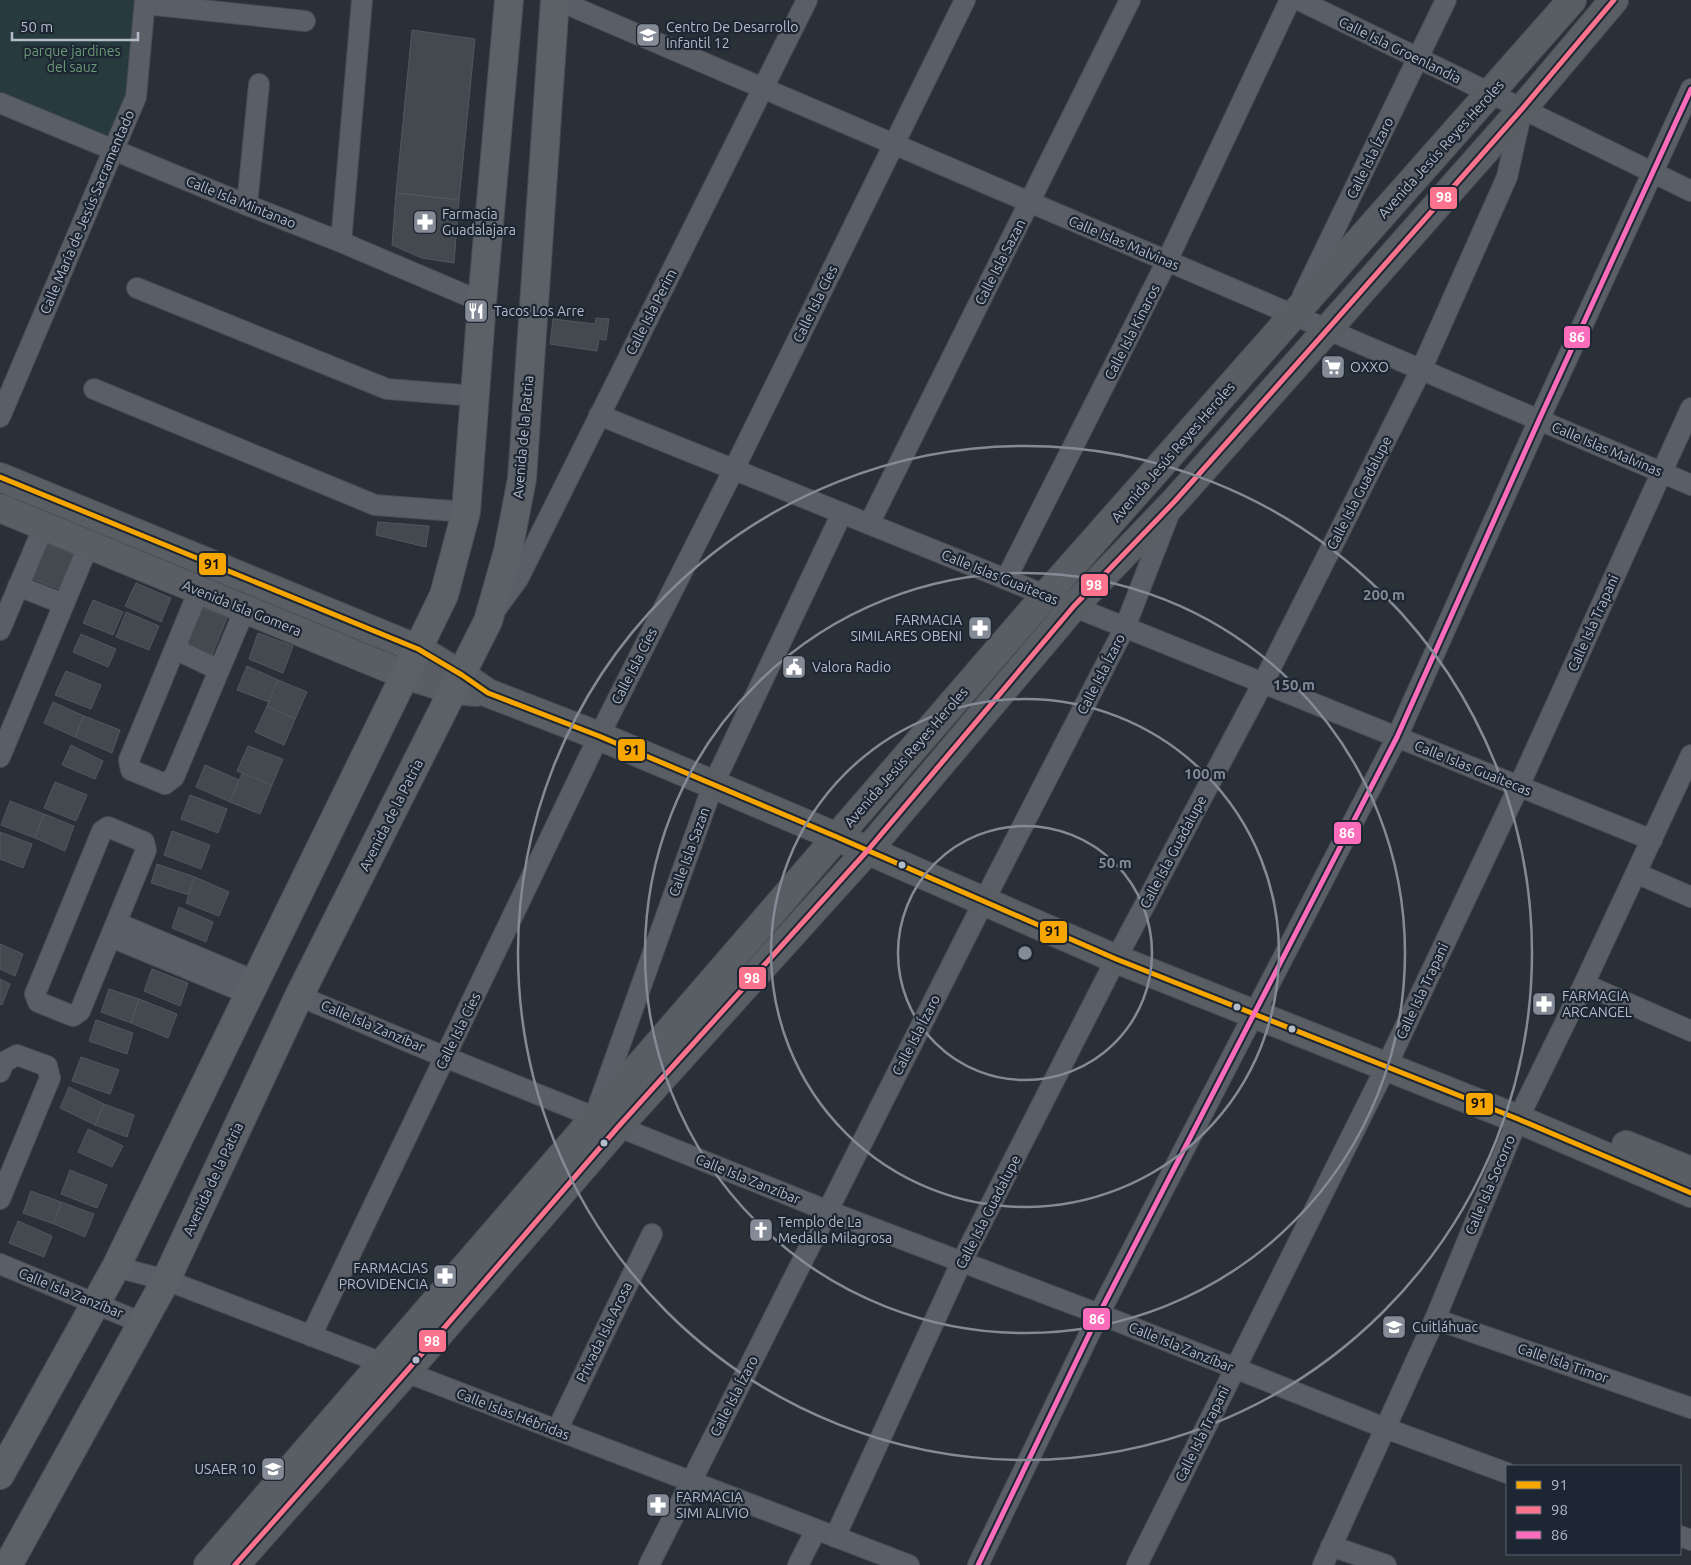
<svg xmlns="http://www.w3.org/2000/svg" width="1691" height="1565" viewBox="0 0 1691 1565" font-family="Ubuntu,sans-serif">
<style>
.green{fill:#273a3e}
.building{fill:#444950;stroke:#52575f}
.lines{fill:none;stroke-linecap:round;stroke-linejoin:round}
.street-casing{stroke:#484c53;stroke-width:22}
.secondary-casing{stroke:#484c53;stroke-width:30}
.primary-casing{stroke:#484c55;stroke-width:30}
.street{stroke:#5a5e66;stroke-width:20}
.secondary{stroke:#595d64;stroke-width:28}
.primary{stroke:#5c6168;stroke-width:28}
.bus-1-casing{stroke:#1d2633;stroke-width:9}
.bus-2-casing{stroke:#1d2633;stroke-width:9}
.bus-3-casing{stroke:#1d2633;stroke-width:9}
.bus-1{stroke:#f7a600;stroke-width:5}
.bus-2{stroke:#fc738d;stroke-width:5}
.bus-3{stroke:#fb6dba;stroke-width:5}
.ring{fill:none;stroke:#848b96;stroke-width:2.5}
.bus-dot{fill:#b4bcc9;stroke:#1d2633;stroke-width:2}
.labels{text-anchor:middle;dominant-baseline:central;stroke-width:4.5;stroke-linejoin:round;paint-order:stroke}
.poi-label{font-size:14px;fill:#b4bcc9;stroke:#1d2633;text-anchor:start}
.street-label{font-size:14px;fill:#b4bcc9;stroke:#1d2633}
.park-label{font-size:14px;fill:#6b9a76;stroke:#1d2633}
.centre{fill:#848b96;stroke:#1d2633;stroke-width:2.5}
.ring-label{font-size:15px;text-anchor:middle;font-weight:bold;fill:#848b96;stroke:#1d2633;stroke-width:4.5;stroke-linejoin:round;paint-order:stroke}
.line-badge{stroke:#1d2633;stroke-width:2}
.badge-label{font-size:14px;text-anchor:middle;font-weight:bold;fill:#fff}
.pale-badge-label{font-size:14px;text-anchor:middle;font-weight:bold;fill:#111}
</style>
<rect width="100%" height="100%" fill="#2a3038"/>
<polygon class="green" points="0,0 137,0 129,95 111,140 0,94"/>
<g class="building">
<polygon points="412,30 475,39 459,200 396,193"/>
<polygon points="396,193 459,200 454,263 422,258 392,245"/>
<polygon points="596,318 609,319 606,340 599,339 597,351 550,344 553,319 595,324"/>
<polygon points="378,522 429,526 426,547 376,535"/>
<polygon points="47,544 78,556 64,591 33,579"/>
<polygon points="136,583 171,598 161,622 125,606"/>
<polygon points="93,600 123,612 113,635 83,623"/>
<polygon points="200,607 227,618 212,655 184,644"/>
<polygon points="126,612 159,626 149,650 116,637"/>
<polygon points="258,633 293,646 283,673 249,659"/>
<polygon points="81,634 116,649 108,667 73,652"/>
<polygon points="247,666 278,680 269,702 237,690"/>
<polygon points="66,671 101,685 91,709 55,695"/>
<polygon points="278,680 307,692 295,719 267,706"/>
<polygon points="53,702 84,716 75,737 44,723"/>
<polygon points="267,706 295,719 284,745 255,732"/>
<polygon points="84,716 120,730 112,753 75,737"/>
<polygon points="71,745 103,761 95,779 62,765"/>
<polygon points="248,746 283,759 272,785 237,771"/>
<polygon points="205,765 239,780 230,802 196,787"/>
<polygon points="242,773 272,785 260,814 230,802"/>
<polygon points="55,782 87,795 76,821 44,808"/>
<polygon points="190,795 227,809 218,833 181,819"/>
<polygon points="10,801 44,814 35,838 1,825"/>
<polygon points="44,814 74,826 65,851 35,838"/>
<polygon points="172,831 210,845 201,869 164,855"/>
<polygon points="0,832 32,844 23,868 0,859"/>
<polygon points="157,864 195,877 189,895 151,883"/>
<polygon points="195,877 229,892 219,916 186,903"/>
<polygon points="179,907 213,922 206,942 172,928"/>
<polygon points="0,944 23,954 15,976 0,969"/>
<polygon points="152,969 188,983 180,1006 144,991"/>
<polygon points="0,979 10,984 2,1005 0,1004"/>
<polygon points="109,989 139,999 131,1023 101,1012"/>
<polygon points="139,999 177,1014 168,1038 131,1023"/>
<polygon points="96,1020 133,1033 127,1054 89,1041"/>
<polygon points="81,1057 119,1070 110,1094 72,1081"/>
<polygon points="69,1087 104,1104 95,1125 60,1108"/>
<polygon points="104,1104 134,1115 127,1137 95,1125"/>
<polygon points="88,1129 123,1146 112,1167 78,1152"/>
<polygon points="70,1170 107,1185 97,1208 61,1194"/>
<polygon points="31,1191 61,1202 54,1224 23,1213"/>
<polygon points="61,1202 94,1214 85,1237 54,1224"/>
<polygon points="18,1221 52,1236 44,1257 9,1243"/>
</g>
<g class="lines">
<defs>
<g id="street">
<polyline points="557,0 1691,485"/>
<polyline points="1299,0 1691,191"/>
<polyline points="145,4 305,21"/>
<polyline points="0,103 247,205 341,242 482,302"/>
<polyline points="247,205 259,84"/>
<polyline points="341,242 362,0"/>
<polyline points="137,288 387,389 475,396"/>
<polyline points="1303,295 1446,0"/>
<polyline points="94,389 375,505 466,512"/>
<polyline points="599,415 1652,840"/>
<polyline points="0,417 136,97 145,0"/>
<polyline points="869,524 1130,0"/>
<polyline points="1006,579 1167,261 1290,0"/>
<polyline points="18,586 64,604"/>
<polyline points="199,590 129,760 131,770 165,784 174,777 245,609"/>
<polyline points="496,609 518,579 807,0"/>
<polyline points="0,630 44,526"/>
<polyline points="175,649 219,670"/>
<polyline points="0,757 89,544"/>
<polygon points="108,827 144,842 146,850 80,1011 73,1016 38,1002 35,994 102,831"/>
<polyline points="1636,873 1691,897"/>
<polyline points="117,923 255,981"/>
<polyline points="111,937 249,994"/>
<polyline points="1584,984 1691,1031"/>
<polyline points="299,996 445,1057 828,1211 1099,1314 1385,1428 1507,1473"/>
<polyline points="0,1072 4,1062 17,1055 47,1066 50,1078 0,1199"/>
<polyline points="597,1109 713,785 842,513"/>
<polyline points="0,1264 142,1323"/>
<polyline points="116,1267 166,1280 909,1565"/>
<polyline points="1435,1319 1691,1408"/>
<polyline points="311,1336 599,736 734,469 965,0"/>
<polyline points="557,1430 652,1234"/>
<polyline points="1680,1536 1691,1540"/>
<polyline points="835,1537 961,1263 1116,959 1263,683 1421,370 1507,177 1522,110"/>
<polyline points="1331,1546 1386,1565"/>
<polyline points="649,1565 984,901 1125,627 1171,509"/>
<polyline points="798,1565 816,1530"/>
<polyline points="978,1565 1099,1314 1397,737 1539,420 1691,89"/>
<polyline points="1137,1565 1386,1067 1519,786 1691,408"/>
<polyline points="1323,1565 1435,1319 1518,1119 1584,984 1691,755"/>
</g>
<g id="secondary">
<polyline points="0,477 418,649 462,675 488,693 599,736 837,837 1116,959 1518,1119 1691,1193"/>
<polyline points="0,508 405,675 453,690 476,692"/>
<polyline points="1626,1145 1691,1171"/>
<polyline points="208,1565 1046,595 1572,0"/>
<polyline points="235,1565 406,1372 618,1127 868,850 1074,606 1175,501 1327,330 1522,109 1614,0"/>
</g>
<g id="primary">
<polyline points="0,1475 116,1267 444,595 466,512 482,302 509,0"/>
<polyline points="8,1565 166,1280 299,996 488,621 508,551 522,479 555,0"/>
</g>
</defs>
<use href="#street" class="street-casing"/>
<use href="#secondary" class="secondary-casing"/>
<use href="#primary" class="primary-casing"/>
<use href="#street" class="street"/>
<use href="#secondary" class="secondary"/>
<use href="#primary" class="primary"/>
<defs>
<polyline id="bus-1" points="0,477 418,649 462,675 488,693 599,736 837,837 1116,959 1518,1119 1691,1193"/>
<polyline id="bus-2" points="235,1565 406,1372 618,1127 868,850 1074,606 1175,501 1327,330 1522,109 1614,0"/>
<polyline id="bus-3" points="978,1565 1099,1314 1397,737 1539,420 1691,89"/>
</defs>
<use href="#bus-1" class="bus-1-casing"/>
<use href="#bus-2" class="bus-2-casing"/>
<use href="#bus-3" class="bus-3-casing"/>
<use href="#bus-1" class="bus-1"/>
<use href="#bus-2" class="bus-2"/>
<use href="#bus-3" class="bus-3"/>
</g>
<g class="ring">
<circle cx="1025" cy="953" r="127"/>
<circle cx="1025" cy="953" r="254"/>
<circle cx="1025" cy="953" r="380"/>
<circle cx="1025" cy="953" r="507"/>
</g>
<defs>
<symbol id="school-square" viewBox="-11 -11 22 22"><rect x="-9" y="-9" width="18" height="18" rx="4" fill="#848b96" stroke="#1d2633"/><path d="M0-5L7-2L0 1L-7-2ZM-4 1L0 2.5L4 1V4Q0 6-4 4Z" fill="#fff"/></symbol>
<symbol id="pharmacy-square" viewBox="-11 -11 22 22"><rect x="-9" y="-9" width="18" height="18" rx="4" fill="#848b96" stroke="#1d2633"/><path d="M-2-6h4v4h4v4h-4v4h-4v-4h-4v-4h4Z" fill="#fff"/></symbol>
<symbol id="restaurant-square" viewBox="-11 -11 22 22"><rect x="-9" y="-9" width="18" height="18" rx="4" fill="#848b96" stroke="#1d2633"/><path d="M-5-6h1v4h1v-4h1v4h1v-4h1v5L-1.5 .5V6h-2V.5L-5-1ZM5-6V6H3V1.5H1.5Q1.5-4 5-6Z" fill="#fff"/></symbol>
<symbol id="supermarket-square" viewBox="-11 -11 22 22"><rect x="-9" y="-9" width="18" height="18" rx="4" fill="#848b96" stroke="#1d2633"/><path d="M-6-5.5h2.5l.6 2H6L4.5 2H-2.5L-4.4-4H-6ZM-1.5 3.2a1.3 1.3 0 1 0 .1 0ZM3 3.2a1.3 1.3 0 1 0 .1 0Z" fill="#fff"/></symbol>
<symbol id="civic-square" viewBox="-11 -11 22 22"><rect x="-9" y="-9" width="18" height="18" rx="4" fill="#848b96" stroke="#1d2633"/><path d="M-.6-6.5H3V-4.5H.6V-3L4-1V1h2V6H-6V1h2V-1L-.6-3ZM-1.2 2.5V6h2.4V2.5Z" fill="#fff"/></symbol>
<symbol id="church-square" viewBox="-11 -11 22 22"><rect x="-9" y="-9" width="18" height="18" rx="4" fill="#848b96" stroke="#1d2633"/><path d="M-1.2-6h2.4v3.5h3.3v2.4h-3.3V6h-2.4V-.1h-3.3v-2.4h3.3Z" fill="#fff"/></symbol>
</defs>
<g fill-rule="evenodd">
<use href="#school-square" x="634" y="21" width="28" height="28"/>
<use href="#pharmacy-square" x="411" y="208" width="28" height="28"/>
<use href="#restaurant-square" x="462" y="297" width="28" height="28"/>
<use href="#supermarket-square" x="1319" y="353" width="28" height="28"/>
<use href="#pharmacy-square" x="966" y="614" width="28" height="28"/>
<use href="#civic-square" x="780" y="653" width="28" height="28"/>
<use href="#pharmacy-square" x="1530" y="990" width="28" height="28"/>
<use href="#church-square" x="747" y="1216" width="28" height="28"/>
<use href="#pharmacy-square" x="431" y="1262" width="28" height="28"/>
<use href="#school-square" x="1380" y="1313" width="28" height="28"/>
<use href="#school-square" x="259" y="1455" width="28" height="28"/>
<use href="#pharmacy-square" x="644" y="1491" width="28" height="28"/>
</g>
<g class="bus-dot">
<circle cx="902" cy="865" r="4.5"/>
<circle cx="1237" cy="1007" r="4.5"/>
<circle cx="1292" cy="1029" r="4.5"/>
<circle cx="604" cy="1143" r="4.5"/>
<circle cx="416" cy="1360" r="4.5"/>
</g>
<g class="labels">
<g class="poi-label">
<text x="666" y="27">Centro De Desarrollo<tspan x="666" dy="16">Infantil 12</tspan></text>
<text x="442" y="214">Farmacia<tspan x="442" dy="16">Guadalajara</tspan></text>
<text x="494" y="311">Tacos Los Arre</text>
<text x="1350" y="367">OXXO</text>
<text x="962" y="620" text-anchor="end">FARMACIA<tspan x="962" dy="16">SIMILARES OBENI</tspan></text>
<text x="812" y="667">Valora Radio</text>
<text x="1562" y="996">FARMACIA<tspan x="1562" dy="16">ARCANGEL</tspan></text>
<text x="778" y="1222">Templo de La<tspan x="778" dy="16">Medalla Milagrosa</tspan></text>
<text x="428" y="1268" text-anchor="end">FARMACIAS<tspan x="428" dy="16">PROVIDENCIA</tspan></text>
<text x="1412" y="1327">Cuitláhuac</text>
<text x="256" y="1469" text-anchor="end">USAER 10</text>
<text x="676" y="1497">FARMACIA<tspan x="676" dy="16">SIMI ALIVIO</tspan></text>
</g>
<g class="street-label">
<text transform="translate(1400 50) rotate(26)">Calle Isla Groenlandia</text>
<text transform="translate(1441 149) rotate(-48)">Avenida Jesús Reyes Heroles</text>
<text transform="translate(1370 158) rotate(-64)">Calle Isla Ízaro</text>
<text transform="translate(241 202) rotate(22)">Calle Isla Mintanao</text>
<text transform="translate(87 212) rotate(-67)">Calle María de Jesús Sacramentado</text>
<text transform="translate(1124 243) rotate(23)">Calle Islas Malvinas</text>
<text transform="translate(1000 262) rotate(-63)">Calle Isla Sazan</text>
<text transform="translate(815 304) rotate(-64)">Calle Isla Cíes</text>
<text transform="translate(651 312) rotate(-63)">Calle Isla Perim</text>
<text transform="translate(1132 332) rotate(-63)">Calle Isla Kinaros</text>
<text transform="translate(523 437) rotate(-85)">Avenida de la Patria</text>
<text transform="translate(1607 449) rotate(23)">Calle Islas Malvinas</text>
<text transform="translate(1173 452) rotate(-49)">Avenida Jesús Reyes Heroles</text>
<text transform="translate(1359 493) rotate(-63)">Calle Isla Guadalupe</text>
<text transform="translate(1000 577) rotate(22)">Calle Islas Guaitecas</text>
<text transform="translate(242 608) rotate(22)">Avenida Isla Gomera</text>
<text transform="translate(1593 623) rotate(-66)">Calle Isla Trapani</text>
<text transform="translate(634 666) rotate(-63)">Calle Isla Cíes</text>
<text transform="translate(1101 674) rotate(-63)">Calle Isla Ízaro</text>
<text transform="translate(906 757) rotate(-49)">Avenida Jesús Reyes Heroles</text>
<text transform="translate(1473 768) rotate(22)">Calle Islas Guaitecas</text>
<text transform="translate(391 815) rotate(-63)">Avenida de la Patria</text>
<text transform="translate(689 852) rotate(-70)">Calle Isla Sazan</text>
<text transform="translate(1173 852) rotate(-62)">Calle Isla Guadalupe</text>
<text transform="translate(1422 991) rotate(-65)">Calle Isla Trapani</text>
<text transform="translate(373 1026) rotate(23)">Calle Isla Zanzíbar</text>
<text transform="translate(458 1031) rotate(-64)">Calle Isla Cíes</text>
<text transform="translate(916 1035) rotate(-63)">Calle Isla Ízaro</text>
<text transform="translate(213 1179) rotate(-65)">Avenida de la Patria</text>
<text transform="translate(748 1179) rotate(22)">Calle Isla Zanzíbar</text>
<text transform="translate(1490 1185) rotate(-67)">Calle Isla Socorro</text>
<text transform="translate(988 1212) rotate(-63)">Calle Isla Guadalupe</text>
<text transform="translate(71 1293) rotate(22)">Calle Isla Zanzíbar</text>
<text transform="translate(604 1332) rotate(-64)">Privada Isla Arosa</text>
<text transform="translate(1181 1347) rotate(22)">Calle Isla Zanzíbar</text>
<text transform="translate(1563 1363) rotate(19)">Calle Isla Timor</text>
<text transform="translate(734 1396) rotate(-63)">Calle Isla Ízaro</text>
<text transform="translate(513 1414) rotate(21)">Calle Islas Hébridas</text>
<text transform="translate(1202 1434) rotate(-64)">Calle Isla Trapani</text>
</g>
<g class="park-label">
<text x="72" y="51">parque jardines<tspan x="72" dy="16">del sauz</tspan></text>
</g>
</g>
<circle cx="1025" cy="953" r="8" class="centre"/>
<g class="ring-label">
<text x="1384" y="600">200 m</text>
<text x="1294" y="690">150 m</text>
<text x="1205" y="779">100 m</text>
<text x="1115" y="868">50 m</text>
</g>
<g class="line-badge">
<rect x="1429" y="186" width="29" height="24" rx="5" fill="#fc738d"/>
<rect x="1563" y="325" width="28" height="24" rx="5" fill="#fb6dba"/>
<rect x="198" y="552" width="29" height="24" rx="5" fill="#f7a600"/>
<rect x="1080" y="573" width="29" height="24" rx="5" fill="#fc738d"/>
<rect x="617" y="738" width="29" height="24" rx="5" fill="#f7a600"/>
<rect x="1333" y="821" width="29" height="24" rx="5" fill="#fb6dba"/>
<rect x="1039" y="920" width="29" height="24" rx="5" fill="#f7a600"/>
<rect x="738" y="966" width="29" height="24" rx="5" fill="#fc738d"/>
<rect x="1465" y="1092" width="29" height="24" rx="5" fill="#f7a600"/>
<rect x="1082" y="1307" width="29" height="24" rx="5" fill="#fb6dba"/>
<rect x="418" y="1329" width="29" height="24" rx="5" fill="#fc738d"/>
</g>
<g class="badge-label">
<text x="1444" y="202">98</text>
<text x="1577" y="342">86</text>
<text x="1094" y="590">98</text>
<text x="1347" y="838">86</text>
<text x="752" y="983">98</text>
<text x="1097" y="1324">86</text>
<text x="432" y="1346">98</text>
</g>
<g class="pale-badge-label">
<text x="212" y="569">91</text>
<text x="632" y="755">91</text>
<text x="1053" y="936">91</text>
<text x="1479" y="1108">91</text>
</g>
<rect x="1506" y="1465" width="175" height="90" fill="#1d2633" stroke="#59626f"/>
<rect x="1516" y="1481" width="25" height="8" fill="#f7a600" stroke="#59626f"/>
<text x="1551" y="1490" font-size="15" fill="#b4bcc9">91</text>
<rect x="1516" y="1506" width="25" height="8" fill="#fc738d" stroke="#59626f"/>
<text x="1551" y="1515" font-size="15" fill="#b4bcc9">98</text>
<rect x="1516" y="1531" width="25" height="8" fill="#fb6dba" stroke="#59626f"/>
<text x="1551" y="1540" font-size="15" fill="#b4bcc9">86</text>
<path d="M12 32v8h126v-8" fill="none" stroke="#b4bcc9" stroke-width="2.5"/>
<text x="20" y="32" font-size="15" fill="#b4bcc9" stroke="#1d2633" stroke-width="4" paint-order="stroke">50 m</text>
</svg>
